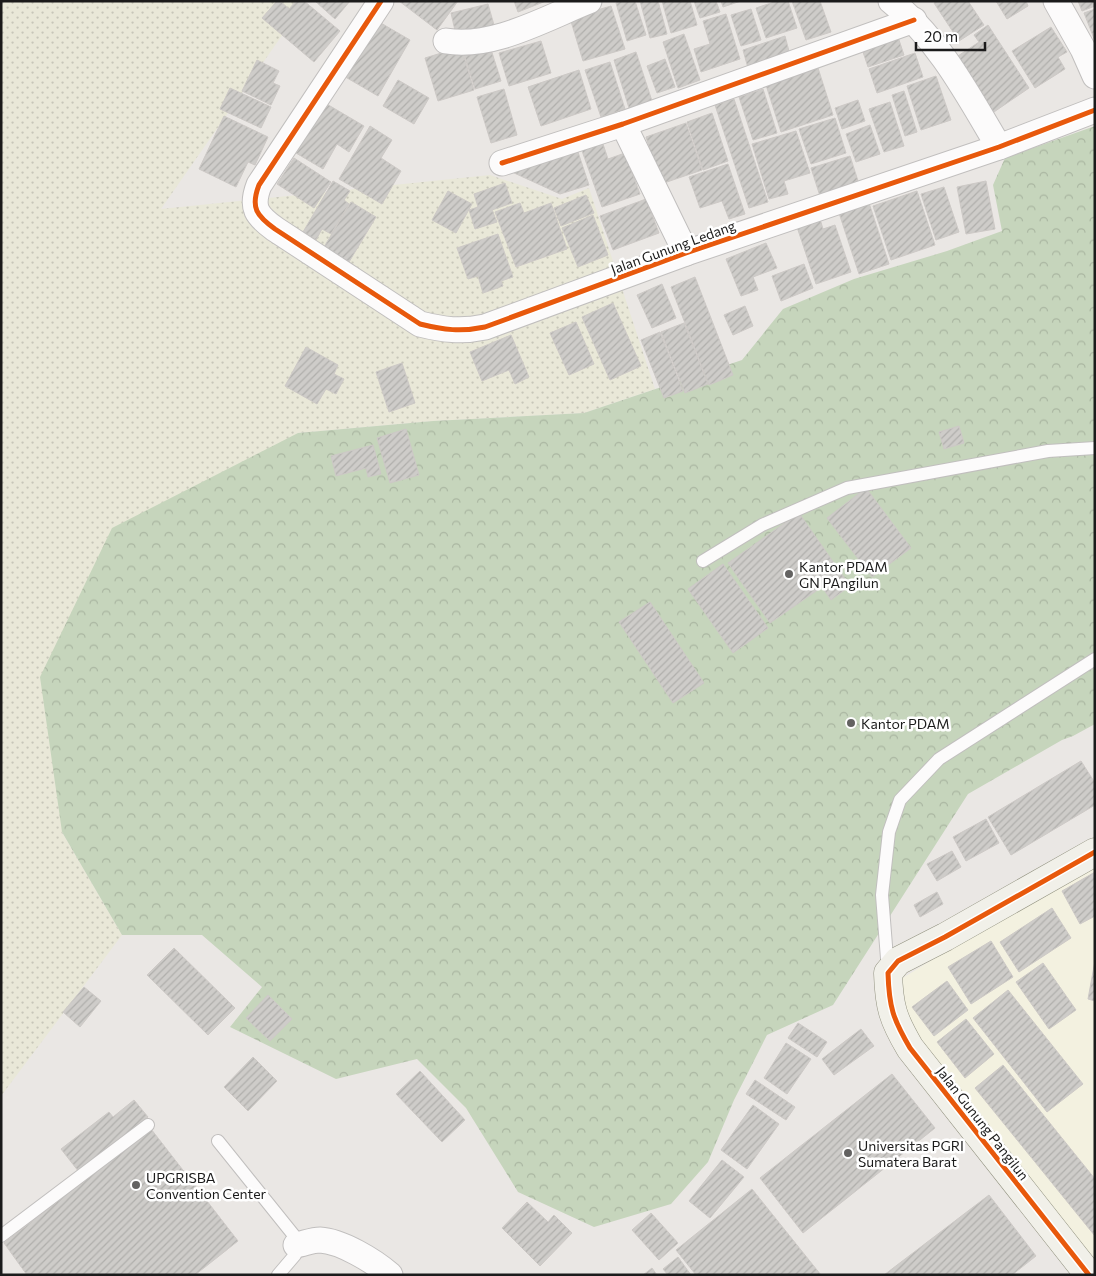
<svg xmlns="http://www.w3.org/2000/svg" width="1096" height="1276" viewBox="0 0 1096 1276" font-family="Commissioner,sans-serif">
<style>
.education{fill:#f3f1e0}
.farmland{fill:url(#farmland-dots)}
.forest{fill:url(#forest-crowns)}
.building{fill:url(#building-hatch);stroke:#cdc9c6}
.lines{fill:none;stroke-linecap:round;stroke-linejoin:round}
.lane-casing{stroke:#c1bfbe;stroke-width:14}
.street-casing{stroke:#c1bfbe;stroke-width:27}
.secondary-casing{stroke:#90907e;stroke-width:29}
.lane{stroke:#fcfbfb;stroke-width:12}
.street{stroke:#fcfbfb;stroke-width:25}
.secondary{stroke:#f1f0e9;stroke-width:28}
.cycleway-casing{stroke:#fff;stroke-width:8}
.cycleway{stroke:#e8590c;stroke-width:5}
.poi-dot{fill:#636261;stroke:#fff;stroke-width:2}
.labels{text-anchor:middle;dominant-baseline:central;stroke-width:5;stroke-linejoin:round;paint-order:stroke}
.street-label{font-size:14px;fill:#1b1b1b;stroke:#fff}
.poi-label{font-size:14px;fill:#1b1b1b;stroke:#fff;text-anchor:start}
</style>
<defs>
<pattern id="farmland-dots" width="8" height="8" patternUnits="userSpaceOnUse" patternTransform="scale(1.25)"><rect width="8" height="8" fill="#e9e8d8"/><path d="M2 2h.1M6 6h.1" fill="none" stroke="#c7c6b9" stroke-width="1.8" stroke-linecap="round"/></pattern>
<pattern id="forest-crowns" width="20" height="18" patternUnits="userSpaceOnUse" patternTransform="scale(1.25)"><rect width="20" height="18" fill="#c6d5bc"/><path d="M2 6a3 3 0 1 1 6 0M12 15a3 3 0 1 1 6 0" fill="none" stroke="#aab6a1"/></pattern>
<pattern id="building-hatch" width="6" height="6" patternUnits="userSpaceOnUse" patternTransform="scale(1.25)"><rect width="6" height="6" fill="#ceccc9"/><path d="M-1 1l2-2M0 6l6-6M5 7l2-2" fill="none" stroke="#b0afac"/></pattern>
</defs>
<rect width="100%" height="100%" fill="#eae7e4"/>
<polygon class="education" points="1095,860 1095,1260 901,1020 901,979"/>
<polygon class="farmland" points="1,1 306,1 161,209 490,175 562,199 589,188 655,389 584,413 433,421 298,433 62,832 122,935 1,1096"/>
<polygon class="forest" points="1095,126 1095,724 1073,736 1062,740 968,794 833,1005 767,1035 734,1100 708,1162 671,1204 594,1227 518,1192 466,1108 417,1059 336,1079 230,1027 262,987 202,935 122,935 62,832 40,677 112,528 298,433 433,421 584,413 742,360 783,309 854,279 947,251 1002,231 993,185 1005,158"/>
<g class="building">
<polygon points="277,1 280,1 289,9 296,1 304,1 340,31 314,62 262,18"/>
<polygon points="315,1 350,1 335,19"/>
<polygon points="399,1 458,1 437,30"/>
<polygon points="514,1 546,1 518,12"/>
<polygon points="622,1 635,1 646,35 627,41 616,3"/>
<polygon points="640,1 658,1 667,34 650,38"/>
<polygon points="662,1 690,1 697,25 671,33"/>
<polygon points="694,1 716,1 720,12 700,18"/>
<polygon points="721,1 741,1 723,7"/>
<polygon points="777,1 788,1 797,28 766,38 756,8"/>
<polygon points="792,1 820,1 831,32 806,40"/>
<polygon points="937,1 968,1 984,25 959,41 934,3"/>
<polygon points="996,1 1026,1 1028,6 1007,19"/>
<polygon points="1078,1 1095,1 1095,6 1082,11"/>
<polygon points="488,4 494,25 456,35 451,13"/>
<polygon points="611,6 625,49 583,61 570,18"/>
<polygon points="751,9 761,40 741,46 731,15"/>
<polygon points="1095,9 1095,41 1084,13"/>
<polygon points="726,14 740,59 701,72 694,49 710,44 703,21"/>
<polygon points="374,19 410,40 378,96 342,75"/>
<polygon points="988,25 1029,88 991,114 955,58 979,42 974,35"/>
<polygon points="1051,27 1067,52 1058,57 1065,69 1035,88 1012,51"/>
<polygon points="684,34 700,80 678,88 663,42"/>
<polygon points="897,34 904,55 868,67 861,46"/>
<polygon points="785,36 790,55 748,68 743,50"/>
<polygon points="488,40 501,81 475,89 462,48"/>
<polygon points="541,41 551,73 509,86 499,53"/>
<polygon points="461,47 474,90 438,101 425,58"/>
<polygon points="636,52 652,101 629,108 614,60"/>
<polygon points="915,53 923,77 877,93 869,69"/>
<polygon points="665,59 675,87 657,93 647,66"/>
<polygon points="257,60 279,71 273,83 280,86 271,105 242,91"/>
<polygon points="610,62 625,109 601,117 585,70"/>
<polygon points="818,68 833,115 781,132 766,85"/>
<polygon points="579,70 591,109 541,126 528,87"/>
<polygon points="936,76 951,120 921,130 907,86"/>
<polygon points="398,80 429,98 414,124 383,106"/>
<polygon points="230,88 271,107 261,128 220,109"/>
<polygon points="504,89 517,135 491,143 477,97"/>
<polygon points="763,89 777,133 753,140 739,97"/>
<polygon points="904,91 917,132 905,136 892,95"/>
<polygon points="734,99 768,202 749,208 715,105"/>
<polygon points="858,100 865,121 842,129 835,108"/>
<polygon points="890,102 904,146 884,152 869,109"/>
<polygon points="325,103 364,126 349,152 337,144 323,169 296,153"/>
<polygon points="712,113 728,161 703,170 687,122"/>
<polygon points="224,116 268,137 255,165 248,162 236,187 199,169"/>
<polygon points="835,118 846,153 811,164 799,129"/>
<polygon points="686,123 702,170 661,184 646,137"/>
<polygon points="870,125 880,154 856,162 846,134"/>
<polygon points="370,126 392,140 381,158 401,171 382,204 339,179"/>
<polygon points="796,131 810,173 784,181 788,194 769,199 752,144"/>
<polygon points="602,141 608,159 625,153 640,194 602,207 581,148"/>
<polygon points="577,149 589,185 560,194 512,172"/>
<polygon points="850,156 859,184 820,196 811,168"/>
<polygon points="294,158 331,182 314,208 277,184"/>
<polygon points="728,164 745,214 729,219 722,201 700,208 689,177"/>
<polygon points="333,181 350,191 344,200 349,204 331,234 322,229 316,240 303,232"/>
<polygon points="986,181 995,229 966,234 957,187"/>
<polygon points="505,183 512,203 492,210 497,222 475,229 469,210 478,207 474,194"/>
<polygon points="944,187 959,232 936,240 921,194"/>
<polygon points="448,191 472,204 456,233 432,220"/>
<polygon points="917,191 935,245 891,260 873,206"/>
<polygon points="586,195 594,213 561,226 554,208"/>
<polygon points="646,199 659,233 613,250 600,216"/>
<polygon points="351,202 376,217 349,262 324,247"/>
<polygon points="520,203 524,213 551,203 567,249 516,267 495,212"/>
<polygon points="869,203 889,264 859,274 839,213"/>
<polygon points="593,215 608,255 578,267 562,228"/>
<polygon points="820,219 823,229 835,225 851,272 816,284 797,227"/>
<polygon points="498,234 513,277 501,281 503,286 483,293 478,276 468,279 457,248"/>
<polygon points="766,243 777,268 753,277 758,290 741,296 726,259"/>
<polygon points="804,264 813,288 781,301 772,276"/>
<polygon points="695,277 733,375 709,385 671,287"/>
<polygon points="662,284 676,318 652,328 637,295"/>
<polygon points="613,303 641,366 610,380 582,317"/>
<polygon points="745,306 753,326 733,335 724,315"/>
<polygon points="576,322 594,364 569,375 550,333"/>
<polygon points="684,323 708,384 685,393 661,332"/>
<polygon points="660,332 683,391 664,398 641,340"/>
<polygon points="511,335 529,377 515,384 509,370 482,381 470,352"/>
<polygon points="306,347 338,365 334,374 344,379 336,394 326,389 317,404 285,386"/>
<polygon points="402,363 415,403 389,412 376,372"/>
<polygon points="959,426 964,443 944,449 939,432"/>
<polygon points="406,429 419,475 390,483 377,438"/>
<polygon points="373,445 381,474 368,477 366,468 336,476 331,456"/>
<polygon points="866,488 911,548 872,577 827,518"/>
<polygon points="799,513 850,586 831,600 822,587 770,623 728,563"/>
<polygon points="723,564 768,628 733,653 688,589"/>
<polygon points="650,602 704,683 673,703 619,622"/>
<polygon points="1081,761 1095,783 1095,805 1011,855 988,817"/>
<polygon points="986,819 999,843 966,861 953,837"/>
<polygon points="952,851 961,867 937,881 927,864"/>
<polygon points="1095,872 1095,916 1080,924 1062,891"/>
<polygon points="937,892 943,904 920,917 914,905"/>
<polygon points="1052,908 1071,938 1019,972 1000,942"/>
<polygon points="991,941 1013,977 971,1004 948,967"/>
<polygon points="174,948 235,1008 208,1035 147,975"/>
<polygon points="1095,961 1095,1001 1088,999"/>
<polygon points="1043,963 1076,1010 1049,1029 1016,982"/>
<polygon points="947,981 968,1010 934,1036 912,1007"/>
<polygon points="84,987 101,1001 80,1027 63,1012"/>
<polygon points="1008,990 1083,1084 1047,1112 973,1018"/>
<polygon points="268,995 292,1019 270,1041 246,1018"/>
<polygon points="966,1019 994,1054 965,1078 937,1042"/>
<polygon points="798,1023 827,1042 817,1057 788,1038"/>
<polygon points="861,1029 874,1046 834,1075 822,1059"/>
<polygon points="786,1043 811,1059 787,1094 764,1078"/>
<polygon points="253,1057 277,1081 248,1111 224,1087"/>
<polygon points="1003,1065 1095,1179 1095,1236 975,1088"/>
<polygon points="420,1071 465,1120 442,1142 396,1094"/>
<polygon points="892,1074 935,1128 803,1233 760,1178"/>
<polygon points="755,1080 795,1107 786,1120 746,1094"/>
<polygon points="134,1100 148,1117 79,1172 61,1149 109,1112 113,1117"/>
<polygon points="753,1105 779,1124 747,1169 721,1150"/>
<polygon points="151,1129 238,1241 195,1275 27,1275 4,1243"/>
<polygon points="722,1160 744,1177 710,1218 689,1201"/>
<polygon points="752,1189 821,1275 696,1275 676,1250"/>
<polygon points="989,1195 1036,1256 1012,1275 884,1275"/>
<polygon points="527,1202 548,1222 554,1215 572,1233 540,1266 502,1228"/>
<polygon points="651,1213 678,1243 659,1260 632,1230"/>
<polygon points="678,1257 691,1275 668,1275 663,1269"/>
<polygon points="652,1268 657,1275 643,1275"/>
</g>
<g class="lines">
<defs>
<g id="lane">
<polyline points="703,561 762,525 847,488 1048,451 1095,448"/>
<polyline points="888,971 882,895 889,832 900,800 939,759 1095,659"/>
<polyline points="218,1141 296,1238 295,1255 278,1275"/>
<polyline points="1,1236 148,1125"/>
</g>
<g id="street">
<path d="M381 1 259 185C250 208 257 216 275 229L420 324C444 330 461 332 485 327L686 253 999 147 1095 110"/>
<path d="M891 1C939 39 968 95 999 147"/>
<polyline points="1056,1 1083,49 1095,76"/>
<path d="M446 41C493 49 546 18 589 1"/>
<polyline points="623,124 686,253"/>
<polyline points="502,163 623,124 914,20"/>
<path d="M296 1245C303 1244 312 1240 320 1240 341 1241 374 1261 390 1275"/>
</g>
<path id="secondary" d="M1089 1275 910 1048C893 1019 889 1007 888 973L898 961 945 937 1095 852"/>
</defs>
<use href="#lane" class="lane-casing"/>
<use href="#street" class="street-casing"/>
<use href="#secondary" class="secondary-casing"/>
<use href="#lane" class="lane"/>
<use href="#street" class="street"/>
<use href="#secondary" class="secondary"/>
<defs>
<g id="cycleway">
<path d="M381 1 259 185C250 208 257 216 275 229L420 324C444 330 461 332 485 327L686 253 999 147 1095 110"/>
<polyline points="502,163 623,124 914,20"/>
<path d="M1089 1275 910 1048C893 1019 889 1007 888 973L898 961 945 937 1095 852"/>
</g>
</defs>
<use href="#cycleway" class="cycleway-casing"/>
<use href="#cycleway" class="cycleway"/>
</g>
<g class="poi-dot">
<circle cx="789" cy="574" r="5"/>
<circle cx="851" cy="723" r="5"/>
<circle cx="848" cy="1153" r="5"/>
<circle cx="136" cy="1185" r="5"/>
</g>
<g class="labels">
<g class="street-label">
<text transform="translate(673 247) rotate(-20)">Jalan Gunung Ledang</text>
<text transform="translate(983 1123) rotate(52)">Jalan Gunung Pangilun</text>
</g>
<g class="poi-label">
<text x="799" y="566">Kantor PDAM<tspan x="799" dy="16">GN PAngilun</tspan></text>
<text x="861" y="723">Kantor PDAM</text>
<text x="858" y="1145">Universitas PGRI<tspan x="858" dy="16">Sumatera Barat</tspan></text>
<text x="146" y="1177">UPGRISBA<tspan x="146" dy="16">Convention Center</tspan></text>
</g>
</g>
<rect width="1096" height="1276" fill="none" stroke="#1b1b1b" stroke-width="5"/>
<path d="M916 42v8h69v-8" fill="none" stroke="#1b1b1b" stroke-width="2.5"/>
<text x="924" y="42" font-size="15" fill="#1b1b1b" stroke="#ffffff" stroke-width="4" paint-order="stroke">20 m</text>
</svg>
